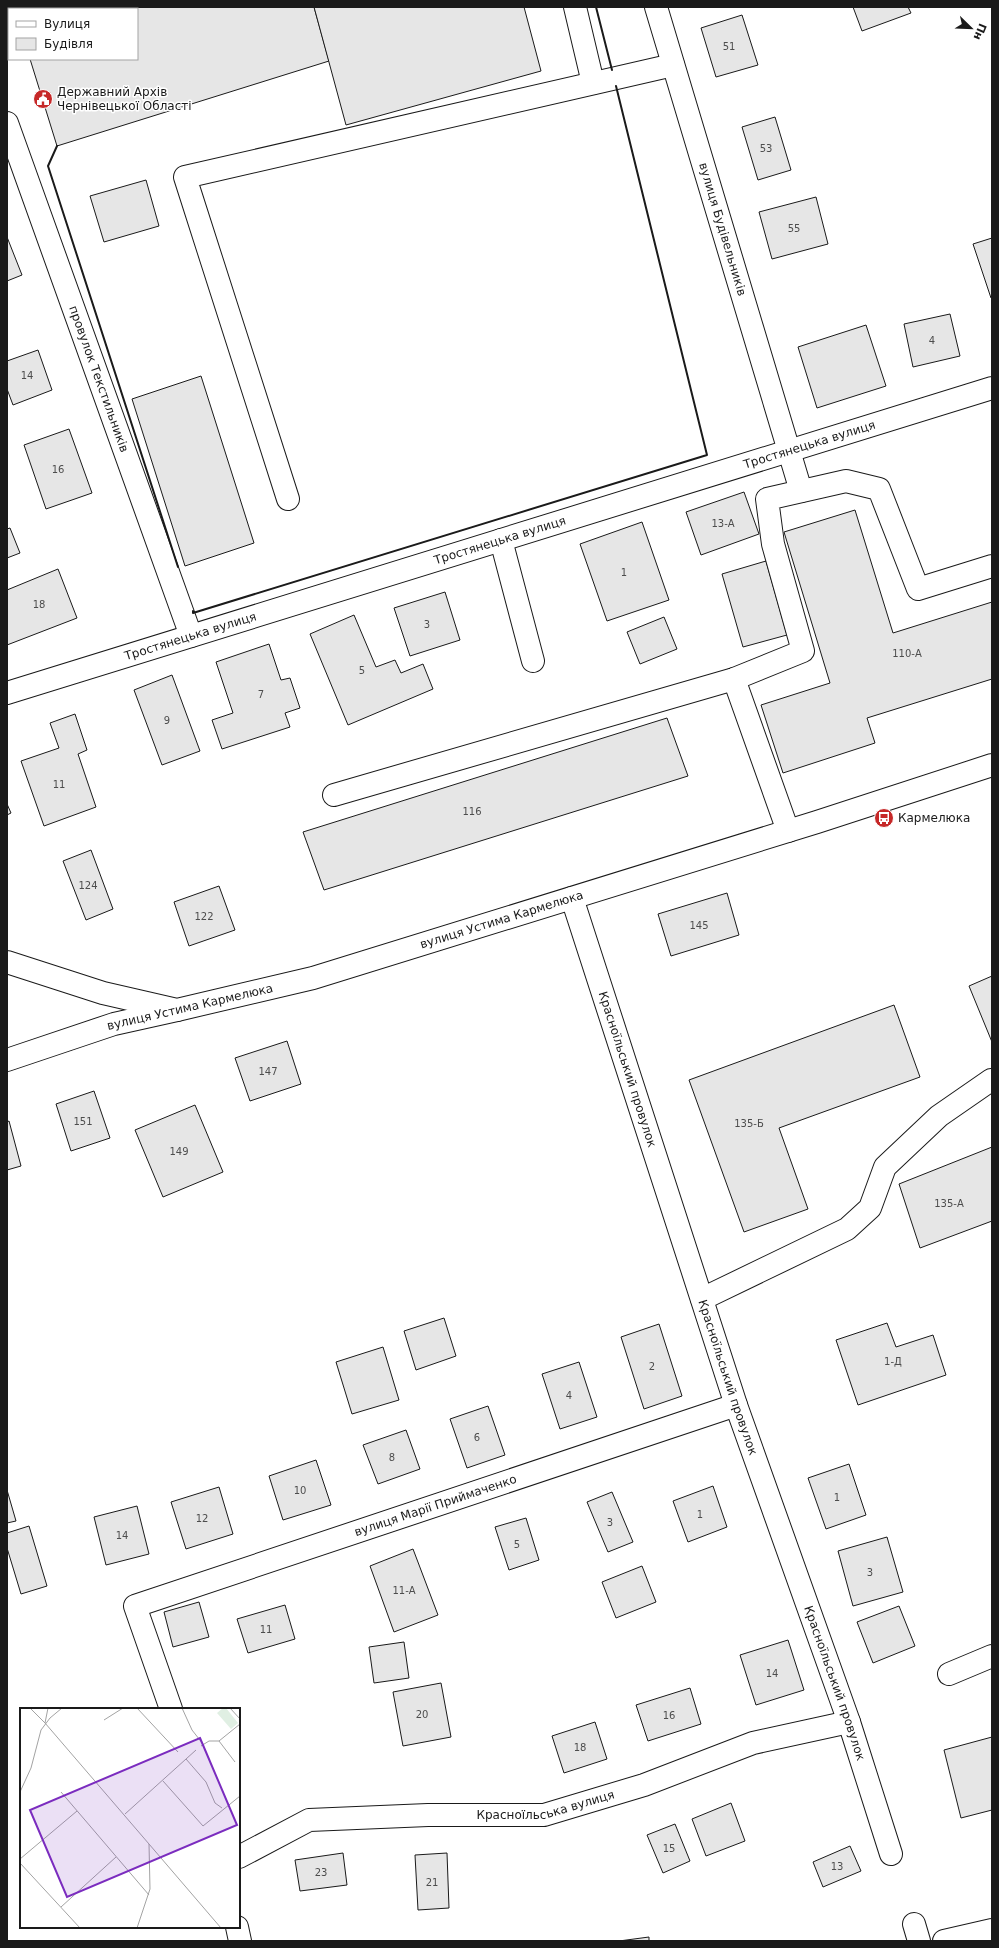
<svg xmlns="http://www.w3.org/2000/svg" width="999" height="1948" viewBox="0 0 999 1948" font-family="'DejaVu Sans',sans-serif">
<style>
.building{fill:#e6e6e6;stroke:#1a1a1a}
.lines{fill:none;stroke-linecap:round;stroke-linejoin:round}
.minor-casing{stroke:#1a1a1a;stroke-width:24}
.major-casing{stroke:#1a1a1a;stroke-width:24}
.minor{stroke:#fff;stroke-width:22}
.major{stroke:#fff;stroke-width:22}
.wall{stroke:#1a1a1a;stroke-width:2}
.labels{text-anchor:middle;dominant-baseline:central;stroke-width:3;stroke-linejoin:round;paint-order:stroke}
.number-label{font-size:10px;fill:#4d4d4d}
.poi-label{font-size:12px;fill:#1a1a1a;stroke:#fff;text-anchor:start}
.street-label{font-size:12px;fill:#1a1a1a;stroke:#fff}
.inset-road{fill:none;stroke:#a3a3a3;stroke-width:1}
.view{fill:#7b2cbf;fill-opacity:0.15;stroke:#7b2cbf;stroke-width:2}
.inset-edge{fill:none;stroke:#1a1a1a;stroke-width:2}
</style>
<rect width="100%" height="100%" fill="#fff"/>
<g class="building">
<polygon points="14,7 314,7 329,61 57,146 30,59 137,59 137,9 15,9"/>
<polygon points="314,7 524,7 541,71 346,125"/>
<polygon points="853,7 908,7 911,13 862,31"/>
<polygon points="742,15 758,65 716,77 701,28"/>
<polygon points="775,117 791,170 758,180 742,127"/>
<polygon points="146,180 159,226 104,242 90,196"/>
<polygon points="816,197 828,244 772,259 759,212"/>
<polygon points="7,237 22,275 7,281"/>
<polygon points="992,238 992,298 991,298 973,244"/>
<polygon points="950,314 960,356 913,367 904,324"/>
<polygon points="866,325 886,386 817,408 798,347"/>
<polygon points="38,350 52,390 13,405 7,389 7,361"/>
<polygon points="201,376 254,543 185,566 132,399"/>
<polygon points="69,429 92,493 46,509 24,445"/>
<polygon points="744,492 759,534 701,555 686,512"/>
<polygon points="855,510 893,633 992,602 992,679 867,718 875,743 783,773 761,705 830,683 784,532"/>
<polygon points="642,522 669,600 607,621 580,544"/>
<polygon points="10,528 20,553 7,558 7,529"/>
<polygon points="766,561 787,635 743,647 722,574"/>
<polygon points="58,569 77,618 7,645 7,590"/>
<polygon points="445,592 460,640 410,656 394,608"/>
<polygon points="354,615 376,667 395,660 401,673 423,664 433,689 348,725 310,634"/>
<polygon points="664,617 677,649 640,664 627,632"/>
<polygon points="269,644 281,680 290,678 300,708 285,713 290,727 222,749 212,720 233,713 216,662"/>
<polygon points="172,675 200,751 162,765 134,690"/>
<polygon points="75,714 87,750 78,754 96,807 44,826 21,761 59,748 50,723"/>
<polygon points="667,718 688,776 324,890 303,832"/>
<polygon points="7,804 11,813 7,815"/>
<polygon points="91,850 113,909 86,920 63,861"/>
<polygon points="219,886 235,930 189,946 174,902"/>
<polygon points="727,893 739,935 671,956 658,914"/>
<polygon points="992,976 992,1042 969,986"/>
<polygon points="894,1005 920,1077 779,1128 808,1209 744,1232 689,1080"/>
<polygon points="287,1041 301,1084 250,1101 235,1058"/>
<polygon points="94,1091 110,1138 71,1151 56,1104"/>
<polygon points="195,1105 223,1172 163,1197 135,1130"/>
<polygon points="9,1121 21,1166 7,1170 7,1122"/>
<polygon points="992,1147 992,1221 920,1248 899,1184"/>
<polygon points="444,1318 456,1356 416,1370 404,1331"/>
<polygon points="887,1323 896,1347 933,1335 946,1375 858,1405 836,1340"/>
<polygon points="659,1324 682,1396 644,1409 621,1337"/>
<polygon points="383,1347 399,1400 352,1414 336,1362"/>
<polygon points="579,1362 597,1417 560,1429 542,1374"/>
<polygon points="488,1406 505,1455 467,1468 450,1419"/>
<polygon points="406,1430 420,1469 378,1484 363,1445"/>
<polygon points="316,1460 331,1505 283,1520 269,1476"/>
<polygon points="849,1464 866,1515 826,1529 808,1478"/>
<polygon points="713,1486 727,1527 688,1542 673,1501"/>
<polygon points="219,1487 233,1534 186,1549 171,1502"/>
<polygon points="7,1490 16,1521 7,1523"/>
<polygon points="612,1492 633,1542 608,1552 587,1502"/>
<polygon points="137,1506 149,1554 106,1565 94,1517"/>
<polygon points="526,1518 539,1560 509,1570 495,1527"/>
<polygon points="29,1526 47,1586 21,1594 7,1548 7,1533"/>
<polygon points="887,1537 903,1592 853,1606 838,1551"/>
<polygon points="413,1549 438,1615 394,1632 370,1566"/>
<polygon points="642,1566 656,1602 616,1618 602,1582"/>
<polygon points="199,1602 209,1637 173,1647 164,1612"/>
<polygon points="285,1605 295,1639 248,1653 237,1619"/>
<polygon points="899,1606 915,1646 873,1663 857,1622"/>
<polygon points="788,1640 804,1690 756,1705 740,1655"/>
<polygon points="404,1642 409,1678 374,1683 369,1647"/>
<polygon points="441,1683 451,1737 403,1746 393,1692"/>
<polygon points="690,1688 701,1724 648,1741 636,1705"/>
<polygon points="595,1722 607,1759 564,1773 552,1736"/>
<polygon points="992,1737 992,1810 961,1818 944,1750"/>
<polygon points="731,1803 745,1841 706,1856 692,1819"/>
<polygon points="675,1824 690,1861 663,1873 647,1835"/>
<polygon points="850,1846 861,1871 823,1887 813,1862"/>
<polygon points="343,1853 347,1885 300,1891 295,1860"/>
<polygon points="447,1853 449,1908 418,1910 415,1855"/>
<polygon points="649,1937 649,1941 619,1941"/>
</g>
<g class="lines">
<defs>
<g id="minor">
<polyline points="575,7 593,83"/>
<path id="s1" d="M656 7 801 491"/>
<path id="s2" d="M7 123 191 636"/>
<polyline points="288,499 185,177 673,65"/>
<polyline points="501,540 533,661"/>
<polyline points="734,679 788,831"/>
<path id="s3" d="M7 693 992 388"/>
<polyline points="334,795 734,679 803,651 773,544 767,499 846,481 879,489 918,589 992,566"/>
<path id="s4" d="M572 898 736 1405 849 1722 891 1854"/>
<polyline points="7,1060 114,1024 177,1010"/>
<polyline points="702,1299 847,1229 870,1208 885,1167 939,1116 991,1080"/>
<polyline points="949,1674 992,1656"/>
<path id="s5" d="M171 1709 135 1606 736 1405"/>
<path id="s6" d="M239 1857 309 1820 428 1815H544L644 1785 753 1743 849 1722"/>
<polyline points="914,1924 919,1941"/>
<polyline points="237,1927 240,1941"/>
<polyline points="944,1941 992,1930"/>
</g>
<g id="major">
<path id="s7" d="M7 962 103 993 177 1010 313 978 817 822 992 765"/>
</g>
</defs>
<use href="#minor" class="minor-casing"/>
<use href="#major" class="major-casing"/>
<use href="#minor" class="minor"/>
<use href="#major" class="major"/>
<g class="wall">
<polyline points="596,7 612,70"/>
<polyline points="57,146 48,166 178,567"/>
<polyline points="193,611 193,613 707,455 616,86"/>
</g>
</g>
<defs>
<symbol id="civic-disc" viewBox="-11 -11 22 22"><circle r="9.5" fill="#c62828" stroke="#fff"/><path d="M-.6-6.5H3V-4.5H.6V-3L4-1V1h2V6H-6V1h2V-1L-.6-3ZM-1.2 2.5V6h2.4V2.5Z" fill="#fff"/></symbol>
<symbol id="bus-disc" viewBox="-11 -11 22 22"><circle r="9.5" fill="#c62828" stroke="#fff"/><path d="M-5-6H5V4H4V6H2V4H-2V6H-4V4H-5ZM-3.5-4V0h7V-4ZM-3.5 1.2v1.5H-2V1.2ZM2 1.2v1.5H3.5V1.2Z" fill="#fff"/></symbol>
</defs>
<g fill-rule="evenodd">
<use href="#civic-disc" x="32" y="88" width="22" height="22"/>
<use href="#bus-disc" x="873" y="807" width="22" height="22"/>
</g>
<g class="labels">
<g class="number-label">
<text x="729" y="46">51</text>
<text x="766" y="148">53</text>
<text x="794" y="228">55</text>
<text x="932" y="340">4</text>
<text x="27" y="375">14</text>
<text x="58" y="469">16</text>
<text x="723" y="523">13-А</text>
<text x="624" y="572">1</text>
<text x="39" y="604">18</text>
<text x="427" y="624">3</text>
<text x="907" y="653">110-А</text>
<text x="362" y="670">5</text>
<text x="261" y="694">7</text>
<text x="167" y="720">9</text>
<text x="59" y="784">11</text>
<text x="472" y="811">116</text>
<text x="88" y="885">124</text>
<text x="204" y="916">122</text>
<text x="699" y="925">145</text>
<text x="268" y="1071">147</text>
<text x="83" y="1121">151</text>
<text x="749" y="1123">135-Б</text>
<text x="179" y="1151">149</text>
<text x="949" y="1203">135-А</text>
<text x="893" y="1361">1-Д</text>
<text x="652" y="1366">2</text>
<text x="569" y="1395">4</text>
<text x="477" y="1437">6</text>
<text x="392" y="1457">8</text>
<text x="300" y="1490">10</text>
<text x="837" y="1497">1</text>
<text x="700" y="1514">1</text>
<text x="202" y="1518">12</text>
<text x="610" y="1522">3</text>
<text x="122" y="1535">14</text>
<text x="517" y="1544">5</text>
<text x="870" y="1572">3</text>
<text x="404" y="1590">11-А</text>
<text x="266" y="1629">11</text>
<text x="772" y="1673">14</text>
<text x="422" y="1714">20</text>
<text x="669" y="1715">16</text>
<text x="580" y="1747">18</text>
<text x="669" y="1848">15</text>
<text x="837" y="1866">13</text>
<text x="321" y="1872">23</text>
<text x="432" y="1882">21</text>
</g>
<g class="poi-label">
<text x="57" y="92">Державний Архів<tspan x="57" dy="14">Чернівецької Області</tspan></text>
<text x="898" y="818">Кармелюка</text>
</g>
<g class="street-label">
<text stroke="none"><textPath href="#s1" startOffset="232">вулиця Будівельників</textPath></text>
<text stroke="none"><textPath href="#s2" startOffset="272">провулок Текстильників</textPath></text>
<text stroke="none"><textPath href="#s3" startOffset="840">Тростянецька вулиця</textPath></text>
<text stroke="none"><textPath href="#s3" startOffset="516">Тростянецька вулиця</textPath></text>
<text stroke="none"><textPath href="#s3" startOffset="192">Тростянецька вулиця</textPath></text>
<text stroke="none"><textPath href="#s7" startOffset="514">вулиця Устима Кармелюка</textPath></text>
<text transform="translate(190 1007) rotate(-13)">вулиця Устима Кармелюка</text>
<text stroke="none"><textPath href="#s4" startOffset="180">Красноїльський провулок</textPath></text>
<text stroke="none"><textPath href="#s4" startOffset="504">Красноїльський провулок</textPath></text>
<text stroke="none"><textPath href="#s5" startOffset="426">вулиця Марії Приймаченко</textPath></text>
<text stroke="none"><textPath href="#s4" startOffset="828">Красноїльський провулок</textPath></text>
<text stroke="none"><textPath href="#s6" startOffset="317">Красноїльська вулиця</textPath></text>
</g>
</g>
<g transform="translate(20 1708)">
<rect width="220" height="220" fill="#fff"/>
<path d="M203 0H206L218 15 211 21 197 5Z" fill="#e0efe3"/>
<path class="inset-road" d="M10 0 25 15M117 0 158 44M162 0 172 22 183 36M210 0 220 11M84 12 103 0M25 15 28 0M25 15 129 136 130 181 117 220M199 33 215 54M181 38 189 33H199L220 16M166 51 186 74 195 95 202 100M143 73 183 118 220 88M0 84 11 60 21 22 30 10 42 0M41 84 129 187M105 106 176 42M129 136 201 220M0 151 57 103M0 155 60 220M41 199 96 149"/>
<path class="view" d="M180 30 217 117 47 189 10 102Z"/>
<rect width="220" height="220" class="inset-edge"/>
</g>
<rect width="999" height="1948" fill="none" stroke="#1a1a1a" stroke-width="16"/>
<rect x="8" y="8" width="130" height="52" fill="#ffffff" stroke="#a3a3a3"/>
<rect x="16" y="21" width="20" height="6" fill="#ffffff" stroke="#a3a3a3"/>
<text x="44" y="28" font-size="12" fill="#1a1a1a">Вулиця</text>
<rect x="16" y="38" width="20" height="12" fill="#e6e6e6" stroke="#a3a3a3"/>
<text x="44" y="48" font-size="12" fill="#1a1a1a">Будівля</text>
<g transform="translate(971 28) rotate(113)" stroke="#ffffff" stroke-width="3" paint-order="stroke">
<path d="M0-3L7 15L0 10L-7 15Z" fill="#1a1a1a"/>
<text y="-6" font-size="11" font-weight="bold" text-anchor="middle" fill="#1a1a1a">Пн</text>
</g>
</svg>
